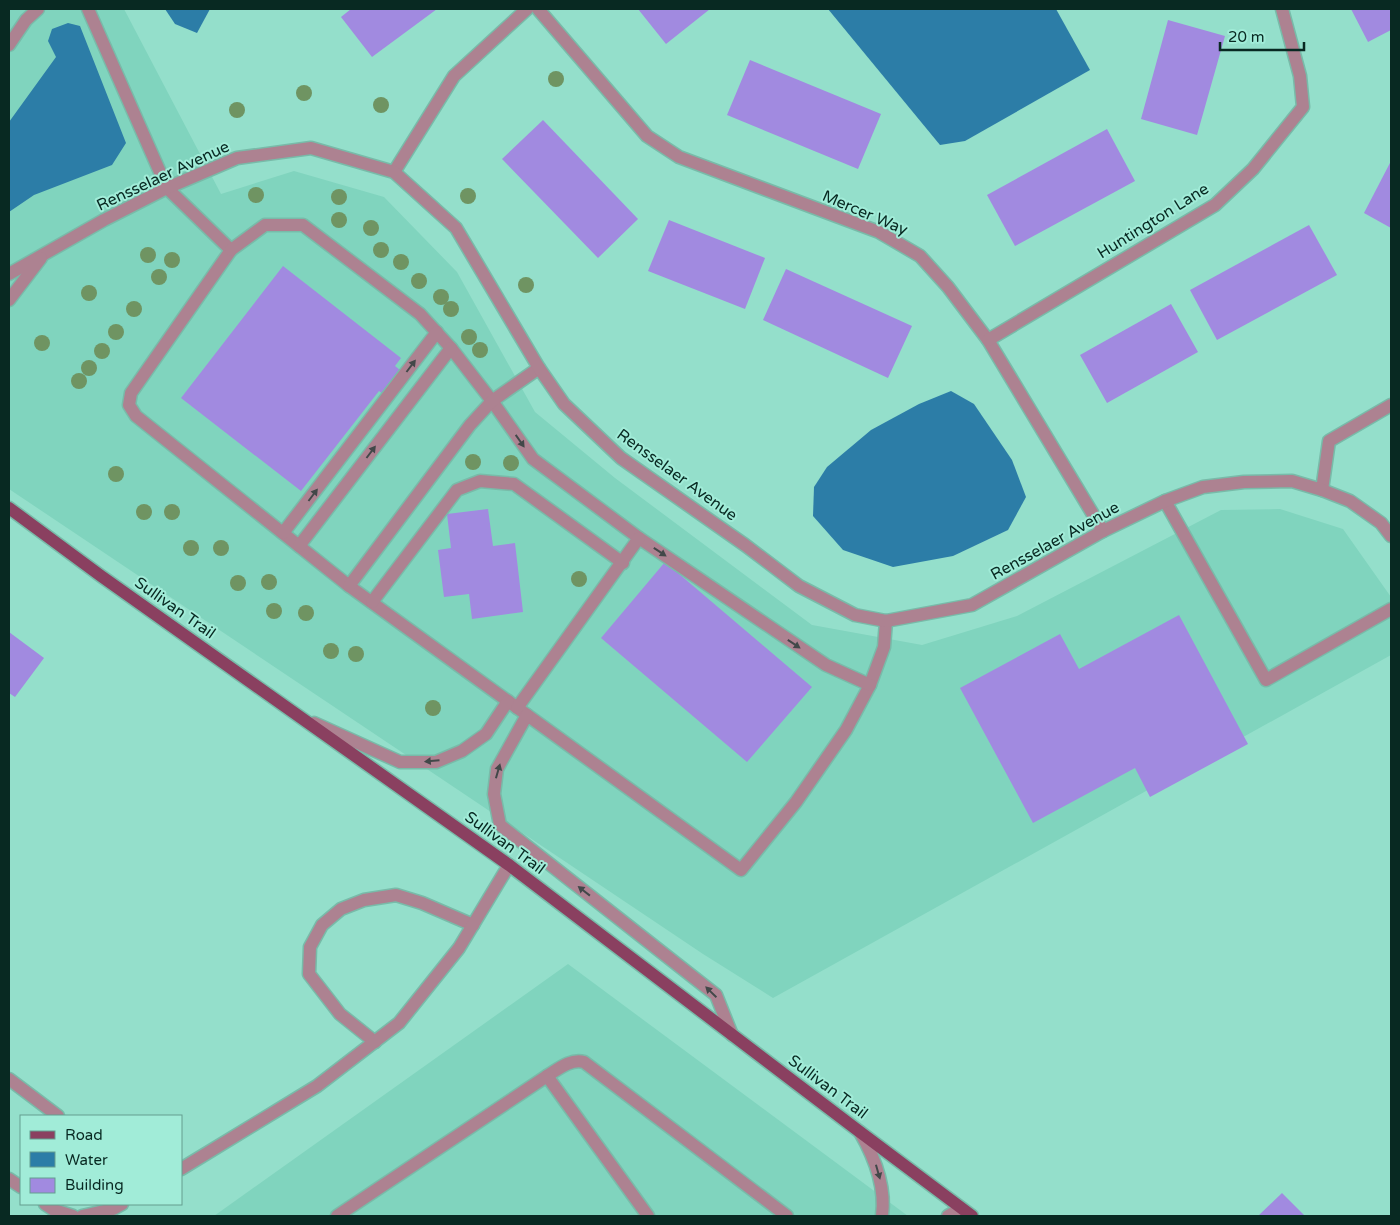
<svg xmlns="http://www.w3.org/2000/svg" width="1400" height="1225" viewBox="0 0 1400 1225" font-family="'Varela Round',sans-serif">
<style>
.built{fill:#80d4be}
.water{fill:#2c7da7}
.building{fill:#a18ae0}
.lines{fill:none;stroke-linecap:round;stroke-linejoin:round}
.lane-casing{stroke:#78bba9;stroke-width:15}
.street-casing{stroke:#78bba9;stroke-width:15}
.primary-casing{stroke:#78bba9;stroke-width:15}
.lane{stroke:#ad8291;stroke-width:12}
.street{stroke:#ad8291;stroke-width:12}
.primary{stroke:#8a4060;stroke-width:12}
.tree{fill:#6f9462}
.oneway{fill:#424849}
.labels{text-anchor:middle;dominant-baseline:central;stroke-width:4;stroke-linejoin:round;paint-order:stroke}
.street-label{font-size:16px;fill:#082922;stroke:#a1ecd8}
</style>
<rect width="100%" height="100%" fill="#94dfcb"/>
<g class="built">
<polygon points="9,9 124,9 221,194 294,171 384,197 457,272 535,412 615,478 812,625 922,645 1017,616 1221,510 1280,509 1343,529 1391,597 1391,655 773,998 703,954 9,489"/>
<polygon points="568,964 908,1216 214,1216"/>
</g>
<g class="water">
<polygon points="165,9 210,9 197,33 175,24"/>
<polygon points="828,9 1056,9 1090,70 965,141 940,145"/>
<polygon points="68,23 80,26 126,143 112,165 34,195 9,212 9,122 56,57 48,41 52,29"/>
<polygon points="951,391 974,404 1012,460 1026,497 1008,530 953,556 893,567 843,550 813,516 814,487 827,467 871,430 919,404"/>
</g>
<g class="building">
<polygon points="351,9 437,9 372,57 341,17"/>
<polygon points="638,9 710,9 666,44"/>
<polygon points="1351,9 1391,9 1391,30 1368,42"/>
<polygon points="1168,20 1225,36 1197,135 1141,119"/>
<polygon points="750,60 881,114 858,169 727,115"/>
<polygon points="543,120 638,219 598,258 502,159"/>
<polygon points="1107,129 1135,181 1015,246 987,195"/>
<polygon points="1391,161 1391,228 1364,213"/>
<polygon points="669,220 765,258 745,309 648,271"/>
<polygon points="1309,225 1337,275 1217,340 1190,290"/>
<polygon points="283,266 401,358 395,366 409,377 391,400 379,391 301,491 181,398"/>
<polygon points="786,269 912,326 888,378 763,320"/>
<polygon points="1171,304 1198,352 1107,403 1080,355"/>
<polygon points="488,509 493,546 515,543 523,612 472,619 469,594 444,597 438,550 451,548 447,514"/>
<polygon points="665,562 812,687 747,762 601,638"/>
<polygon points="1179,615 1248,744 1150,797 1135,768 1033,823 960,688 1060,634 1079,669"/>
<polygon points="9,632 44,658 15,697 9,693"/>
<polygon points="1282,1193 1305,1216 1258,1216"/>
</g>
<g class="lines">
<defs>
<g id="lane">
<polyline points="88,9 167,188 231,250 131,393 129,405 136,416 349,586 741,870 796,802 846,730 870,685 884,647 886,621"/>
<polyline points="9,45 26,20 38,9"/>
<polyline points="231,250 265,225 303,225 420,314 451,348 492,401 533,459 639,538 826,665 870,685"/>
<polyline points="1322,490 1329,441 1391,405"/>
<polyline points="1165,501 1266,680 1391,609"/>
<polyline points="283,533 437,332"/>
<polyline points="299,546 451,348"/>
<polyline points="349,586 470,425 492,401 539,368"/>
<polyline points="372,602 457,490 480,481 514,484 623,563"/>
<polyline points="517,708 639,538"/>
<polyline points="527,715 497,769 494,794 500,825 716,995 732,1035"/>
<polyline points="314,723 400,762 436,762 462,751 486,734 508,701"/>
<polyline points="375,1042 340,1014 309,974 310,947 322,925 341,909 364,900 396,895 422,903 473,925"/>
<path d="M547 1076C557 1070 571 1058 584 1062L787 1216"/>
<polyline points="9,1079 58,1116"/>
<path d="M860 1132C875 1158 886 1186 882 1216"/>
<polyline points="181,1169 317,1086 399,1023 459,948 509,865"/>
<polyline points="9,1179 21,1187"/>
<polyline points="45,1204 54,1210 73,1216"/>
<polyline points="82,1216 113,1209 122,1204"/>
<polyline points="337,1216 547,1076 648,1216"/>
<polyline points="948,1216 961,1208"/>
</g>
<g id="street">
<polyline points="538,9 647,136 679,157 879,232 920,256 948,287 988,340 1103,531"/>
<polyline points="394,172 454,76 527,9"/>
<polyline points="9,274 104,220 167,188 237,158 311,148 394,172 456,228 539,368 564,404 621,458 745,545 799,586 855,615 886,621 972,605 1103,531 1165,501 1203,487 1244,482 1292,481 1322,490 1350,501 1381,523 1391,536"/>
<polyline points="9,300 41,258"/>
<polyline points="988,340 1215,205 1253,169 1303,107 1300,76 1282,9"/>
</g>
<polyline id="primary" points="9,508 101,576 509,865 860,1132 972,1216"/>
</defs>
<use href="#lane" class="lane-casing"/>
<use href="#street" class="street-casing"/>
<use href="#primary" class="primary-casing"/>
<use href="#lane" class="lane"/>
<use href="#street" class="street"/>
<use href="#primary" class="primary"/>
</g>
<g class="tree">
<circle cx="556" cy="79" r="8"/>
<circle cx="304" cy="93" r="8"/>
<circle cx="381" cy="105" r="8"/>
<circle cx="237" cy="110" r="8"/>
<circle cx="256" cy="195" r="8"/>
<circle cx="468" cy="196" r="8"/>
<circle cx="339" cy="197" r="8"/>
<circle cx="339" cy="220" r="8"/>
<circle cx="371" cy="228" r="8"/>
<circle cx="381" cy="250" r="8"/>
<circle cx="148" cy="255" r="8"/>
<circle cx="172" cy="260" r="8"/>
<circle cx="401" cy="262" r="8"/>
<circle cx="159" cy="277" r="8"/>
<circle cx="419" cy="281" r="8"/>
<circle cx="526" cy="285" r="8"/>
<circle cx="89" cy="293" r="8"/>
<circle cx="441" cy="297" r="8"/>
<circle cx="134" cy="309" r="8"/>
<circle cx="451" cy="309" r="8"/>
<circle cx="116" cy="332" r="8"/>
<circle cx="469" cy="337" r="8"/>
<circle cx="42" cy="343" r="8"/>
<circle cx="480" cy="350" r="8"/>
<circle cx="102" cy="351" r="8"/>
<circle cx="89" cy="368" r="8"/>
<circle cx="79" cy="381" r="8"/>
<circle cx="473" cy="462" r="8"/>
<circle cx="511" cy="463" r="8"/>
<circle cx="116" cy="474" r="8"/>
<circle cx="144" cy="512" r="8"/>
<circle cx="172" cy="512" r="8"/>
<circle cx="191" cy="548" r="8"/>
<circle cx="221" cy="548" r="8"/>
<circle cx="579" cy="579" r="8"/>
<circle cx="269" cy="582" r="8"/>
<circle cx="238" cy="583" r="8"/>
<circle cx="274" cy="611" r="8"/>
<circle cx="306" cy="613" r="8"/>
<circle cx="331" cy="651" r="8"/>
<circle cx="356" cy="654" r="8"/>
<circle cx="433" cy="708" r="8"/>
</g>
<defs><path id="oneway-solid" d="M-6-.8H1V-3.2L6.5 0L1 3.2V.8H-6Z" transform="scale(1.25)"/></defs>
<g class="oneway">
<use href="#oneway-solid" transform="translate(411 366) rotate(-53)"/>
<use href="#oneway-solid" transform="translate(520 441) rotate(55)"/>
<use href="#oneway-solid" transform="translate(371 452) rotate(-53)"/>
<use href="#oneway-solid" transform="translate(313 495) rotate(-53)"/>
<use href="#oneway-solid" transform="translate(660 552) rotate(34)"/>
<use href="#oneway-solid" transform="translate(794 644) rotate(34)"/>
<use href="#oneway-solid" transform="translate(432 761) rotate(175)"/>
<use href="#oneway-solid" transform="translate(498 771) rotate(-74)"/>
<use href="#oneway-solid" transform="translate(584 891) rotate(-142)"/>
<use href="#oneway-solid" transform="translate(711 992) rotate(-136)"/>
<use href="#oneway-solid" transform="translate(878 1172) rotate(74)"/>
</g>
<g class="labels">
<g class="street-label">
<text transform="translate(163 176) rotate(-25)">Rensselaer Avenue</text>
<text transform="translate(865 213) rotate(23)">Mercer Way</text>
<text transform="translate(1153 221) rotate(-32)">Huntington Lane</text>
<text transform="translate(677 475) rotate(36)">Rensselaer Avenue</text>
<text transform="translate(1055 541) rotate(-29)">Rensselaer Avenue</text>
<text transform="translate(175 608) rotate(35)">Sullivan Trail</text>
<text transform="translate(505 843) rotate(36)">Sullivan Trail</text>
<text transform="translate(828 1087) rotate(37)">Sullivan Trail</text>
</g>
</g>
<rect width="1400" height="1225" fill="none" stroke="#082922" stroke-width="20"/>
<rect x="20" y="1115" width="162" height="90" fill="#a1ecd8" stroke="#649e8f"/>
<rect x="30" y="1131" width="25" height="8" fill="#8a4060" stroke="#649e8f"/>
<text x="65" y="1140" font-size="15" fill="#082922">Road</text>
<rect x="30" y="1152" width="25" height="15" fill="#2c7da7" stroke="#649e8f"/>
<text x="65" y="1165" font-size="15" fill="#082922">Water</text>
<rect x="30" y="1178" width="25" height="15" fill="#a18ae0" stroke="#649e8f"/>
<text x="65" y="1190" font-size="15" fill="#082922">Building</text>
<path d="M1220 42v8h84v-8" fill="none" stroke="#082922" stroke-width="2.5"/>
<text x="1228" y="42" font-size="15" fill="#082922" stroke="#a1ecd8" stroke-width="4" paint-order="stroke">20 m</text>
</svg>
